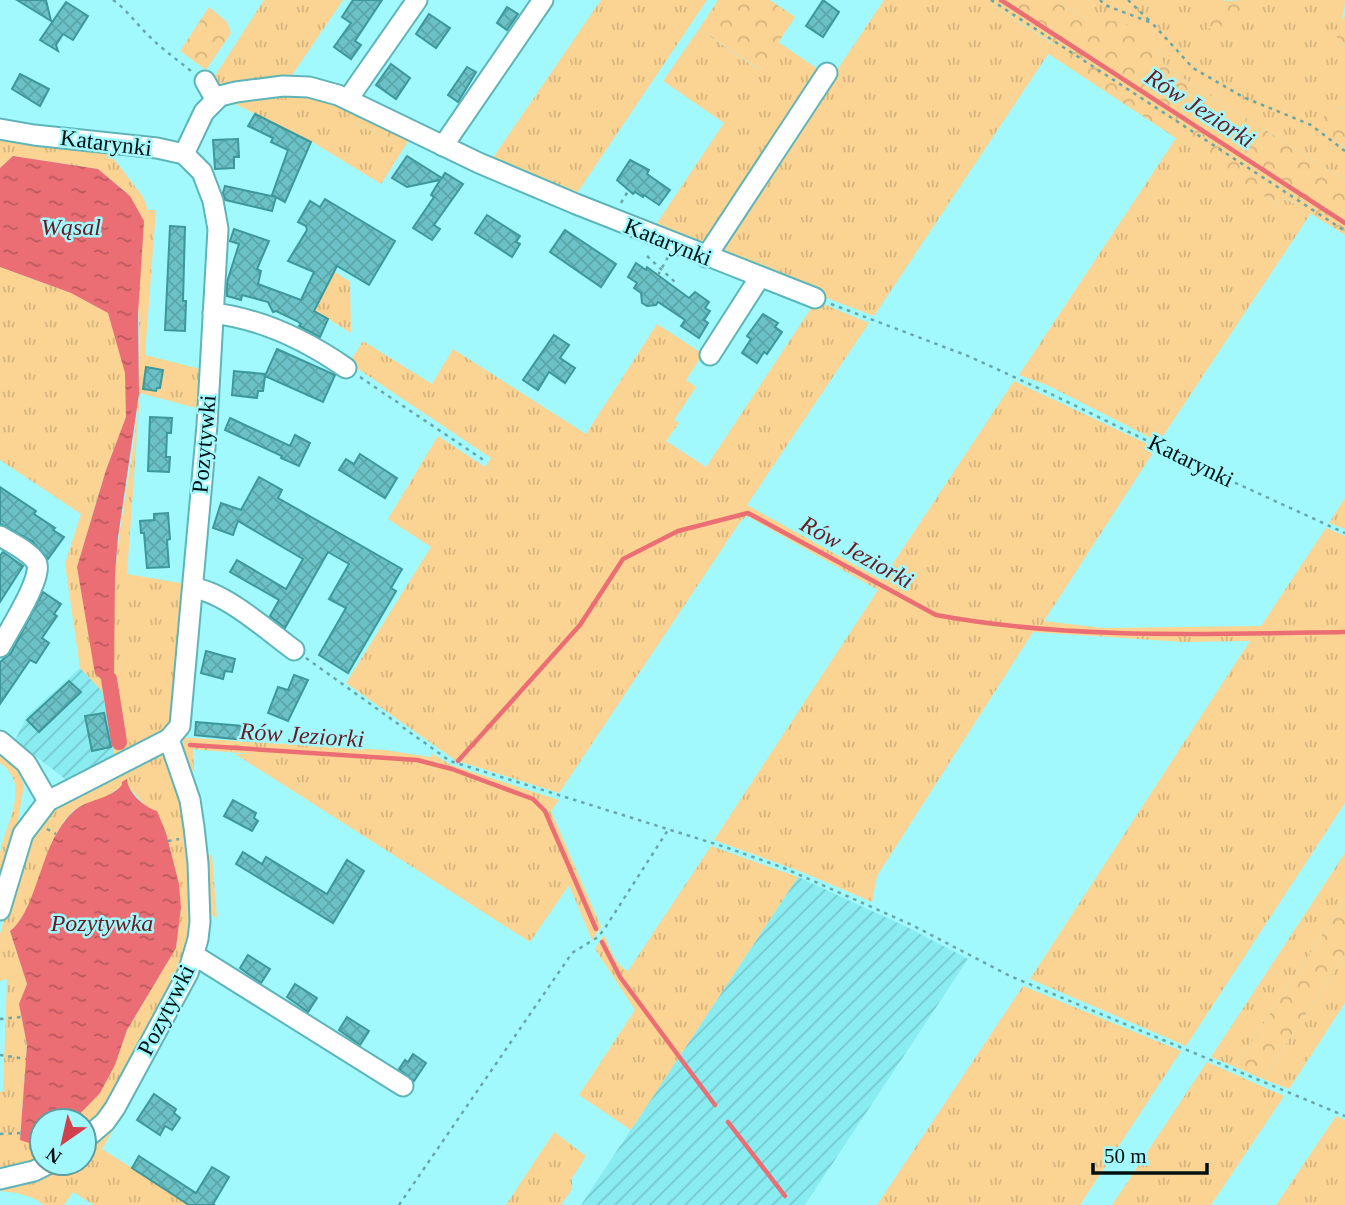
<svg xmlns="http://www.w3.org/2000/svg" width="1345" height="1205" viewBox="0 0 1345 1205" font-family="'Times New Roman',serif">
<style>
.industrial{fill:url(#industrial-furrows)}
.grass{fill:url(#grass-tufts)}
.forest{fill:url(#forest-crowns)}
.water{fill:url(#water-ripples)}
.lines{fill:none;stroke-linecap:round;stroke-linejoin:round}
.stream{stroke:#ea6e74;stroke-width:4.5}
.canal{stroke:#ea6e74;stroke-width:16}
.building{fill:url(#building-cross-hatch);stroke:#3d979b;stroke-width:2}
.minor-casing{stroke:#5eb5b9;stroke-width:23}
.path{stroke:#68a6a8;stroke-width:2.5;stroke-dasharray:3.5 5;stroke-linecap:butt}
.minor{stroke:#fff;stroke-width:19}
.labels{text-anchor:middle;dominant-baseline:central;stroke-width:5;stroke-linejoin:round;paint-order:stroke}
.street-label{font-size:23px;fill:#001011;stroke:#a2f9fd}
.water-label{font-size:24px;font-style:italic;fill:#691a23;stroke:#a2f9fd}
</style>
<defs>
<pattern id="industrial-furrows" width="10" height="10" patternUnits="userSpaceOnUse" patternTransform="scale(1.75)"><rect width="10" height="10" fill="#89ecf0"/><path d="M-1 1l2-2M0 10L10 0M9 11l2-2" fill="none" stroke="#74c9cd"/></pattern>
<pattern id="grass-tufts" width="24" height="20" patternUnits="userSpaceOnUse" patternTransform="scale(1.75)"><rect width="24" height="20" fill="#fbd392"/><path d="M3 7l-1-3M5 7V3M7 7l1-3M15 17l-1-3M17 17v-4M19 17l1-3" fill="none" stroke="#d5b47d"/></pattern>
<pattern id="forest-crowns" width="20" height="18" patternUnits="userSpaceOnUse" patternTransform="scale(1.75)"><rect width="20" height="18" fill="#fbd392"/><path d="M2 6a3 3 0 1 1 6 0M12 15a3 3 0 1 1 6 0" fill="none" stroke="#d5b47d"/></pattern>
<pattern id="water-ripples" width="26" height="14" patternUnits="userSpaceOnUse" patternTransform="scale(1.75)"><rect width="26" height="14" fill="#ea6e74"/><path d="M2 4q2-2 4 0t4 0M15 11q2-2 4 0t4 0" fill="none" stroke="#bb595e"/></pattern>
<pattern id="building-cross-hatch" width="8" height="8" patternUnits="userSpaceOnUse" patternTransform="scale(1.75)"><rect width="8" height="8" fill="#6bc2c6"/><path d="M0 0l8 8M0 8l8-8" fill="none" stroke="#5ba6a9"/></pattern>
</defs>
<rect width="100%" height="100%" fill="#a2f9fd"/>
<g class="industrial">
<polygon points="80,668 102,691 111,728 114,758 69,782 15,740 27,716"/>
<polygon points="798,877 907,927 968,959 805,1205 581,1205"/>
</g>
<g class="grass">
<polygon points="264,0 343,0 288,81 218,88 211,82"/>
<polygon points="601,0 707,0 575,196 490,162"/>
<polygon points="884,0 985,0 1054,45 874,316 713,255"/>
<path d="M1057 0H1226L1222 1 1246 5 1241 0H1345C1345 16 1337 26 1337 43L1345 47V109L1334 106 1342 148 1345 149V180L1165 67 1158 50 1119 21H1087Z"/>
<polygon points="699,29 759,70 778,42 822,72 706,245 655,226 724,123 663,81"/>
<polygon points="295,91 353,107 353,123 394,141 401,130 412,135 381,184 314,143 227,100"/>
<path d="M0 136 99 149 115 160 143 197 148 210H156L145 355 204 370 200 409 140 393 127 574 186 584 176 714 169 729 114 758 111 728 102 691 80 668 65 564 81 514 0 460V267L71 293 108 313 126 373V418L106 470 77 567 84 606 115 574C120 514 135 455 139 394 143 329 134 262 130 196L98 169 13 156 0 168Z"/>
<polygon points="1176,138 1277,204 1286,199 1311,213 1159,442 1049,386 1019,375"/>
<polygon points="335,272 350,282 351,333 315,311"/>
<polygon points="816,301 869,323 747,505 882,580 1014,381 1156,448 1044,621 1103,628 1261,626 1326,528 1345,536 1345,803 1186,1046 1030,979 1250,641 1183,642 1033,632 877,876 872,902 802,872 714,840 878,590 747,516 740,522 559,793 455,760 346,683 431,547 388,519 438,436 485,467 491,458 349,363 363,341 432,384 453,349 586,434 657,324 703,354 686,380 696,387 674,420 679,423 666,441 706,467"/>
<polygon points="1345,498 1345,529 1329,523"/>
<polygon points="184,738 192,738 194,769 190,775 182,746"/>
<polygon points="252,742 385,750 430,757 433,754 451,765 559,800 551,811 601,927 592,940 569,885 530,942 235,754 251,754"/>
<path d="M0 749 12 758 24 785 14 844 0 888C0 877 0 865 0 854 4 826 33 784 0 763Z"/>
<path d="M160 750 170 764 189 833 193 944 116 1097 84 1133V1121H73L115 1065 127 1030 176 948 181 908 148 809 127 785C119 786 112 794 103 798 94 802 80 805 73 811 41 842 38 911 10 931L27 984 19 1004 27 1045 20 1139 29 1143 42 1141V1162L0 1172V1092L3 1091 7 979 0 981V934L15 881 35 826 54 807Z"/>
<path d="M711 846 798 877 631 1130 579 1095 635 1010 595 949 604 935C610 948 615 965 628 971Z"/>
<polygon points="203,851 212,856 217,918 207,912"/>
<polygon points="1345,853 1345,900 1235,1067 1211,1057"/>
<polygon points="1345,954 1345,1003 1289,1089 1263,1079"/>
<polygon points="1023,986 1181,1051 1080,1205 877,1205"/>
<polygon points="1207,1062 1284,1096 1211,1205 1112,1205"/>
<polygon points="1336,1116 1345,1120 1345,1205 1276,1205"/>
<polygon points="111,1126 115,1127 102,1149 190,1205 94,1205 73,1192 64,1205 44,1205 33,1198 17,1193 0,1191 0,1184 57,1163 84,1163 84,1146"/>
<polygon points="554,1132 586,1156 572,1178 572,1189 561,1205 506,1205"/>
</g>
<g class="forest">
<polygon points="718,0 770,0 795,17 760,70 699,29"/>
<polygon points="985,0 1057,0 1087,21 1119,21 1141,31 1158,50 1165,67 1345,180 1345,235 1287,199 1277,204 1250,187 1047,53 1054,44"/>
<polygon points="1241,0 1247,5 1238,19 1221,33 1208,28 1208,16 1222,1"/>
<polygon points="209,7 227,22 231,33 206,70 180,51"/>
<polygon points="1345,15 1345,47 1337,43 1337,27"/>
<polygon points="1334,106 1345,109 1345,149 1326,134 1321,120"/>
<polygon points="353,107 401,130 394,141 353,123 348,117"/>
<polygon points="192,738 252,742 251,754 191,749"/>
<polygon points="1345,900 1345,954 1263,1079 1235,1067"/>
</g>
<g class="water">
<polygon points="13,156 98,169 130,196 144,221 138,314 139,394 118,537 115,574 114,675 109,679 101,679 95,674 77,567 106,470 126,417 125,373 108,313 71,293 0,267 0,168"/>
<path d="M127 779C127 792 145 808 157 811L166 833 179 884 181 908 176 948 127 1030 115 1065 100 1093 73 1121H42V1141L29 1143 20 1140 27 1045 19 1004 27 984 10 931C33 914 40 860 57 833 61 826 67 817 74 811 87 799 109 800 122 785V782Z"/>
</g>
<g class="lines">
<g class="stream">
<polyline points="1001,0 1345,223"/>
<polyline points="190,745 417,760 452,769 533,799 545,811 596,929"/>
<path d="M458 761 580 625 623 559 678 531 748 513 936 615C1071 640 1209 634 1345 632"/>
<polyline points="602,942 620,977 715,1105"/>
<polyline points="728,1122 785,1196"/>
</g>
<polyline class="canal" points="109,679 119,742"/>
</g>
<g class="building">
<polygon points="17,0 46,0 51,21"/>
<polygon points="353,0 382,0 355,41 361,45 351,59 334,47 351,23 342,17"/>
<polygon points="823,0 839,12 823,37 806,26"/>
<polygon points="66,2 88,16 73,40 63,34 56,45 58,51 40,40"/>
<polygon points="507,7 518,14 507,30 497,23"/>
<polygon points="429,14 450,28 436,48 416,34"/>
<polygon points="391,64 410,78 396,99 376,85"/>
<polygon points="467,67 476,72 458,102 448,95"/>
<polygon points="20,74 49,89 40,106 12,89"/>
<polygon points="255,114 311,142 285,202 272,195 288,150 271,142 273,138 248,126"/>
<polygon points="238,139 239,157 234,157 234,168 215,169 213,140"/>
<polygon points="407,156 442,178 445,173 463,184 434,225 440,229 432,240 413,228 434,197 431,195 440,180 407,187 392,178"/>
<polygon points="630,160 649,170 647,174 670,190 659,205 644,195 643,197 635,192 633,194 617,180"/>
<polygon points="225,186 276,197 272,211 225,200 223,193"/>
<polygon points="325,199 395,241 369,285 337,266 314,311 328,319 320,337 299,326 301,324 297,321 276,311 273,312 268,302 242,295 241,300 227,296 227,282 239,244 230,241 234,229 269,241 257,269 261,271 258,284 301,300 314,272 288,261 307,230 306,226 298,222 310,201 320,207"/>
<polygon points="487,215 520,236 516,242 520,244 512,257 475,233"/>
<polygon points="170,226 185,227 183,301 186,301 185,331 165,330"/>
<polygon points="565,230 616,264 601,287 550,252"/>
<polygon points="636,263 646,270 647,267 689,298 695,292 709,302 705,308 710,311 704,320 708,323 699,338 681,326 685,320 658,302 656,305 647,306 642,303 641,293 634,288 637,283 628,277"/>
<polygon points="763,314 778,323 775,327 782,332 767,354 764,352 757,363 742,353 751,339 747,336"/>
<polygon points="554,335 569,345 560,358 575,368 565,383 549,372 538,390 523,380"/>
<polygon points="277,349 335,375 323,402 265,376 263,391 258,391 257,398 232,395 234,371 265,374 265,376"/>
<polygon points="146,367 163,370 160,388 157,388 156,391 143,389"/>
<polygon points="150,417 172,418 171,433 167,433 166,457 170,457 169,472 148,471"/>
<polygon points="230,418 290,446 295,435 310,443 299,466 281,458 282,456 225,430"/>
<polygon points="360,454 397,478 385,498 339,470 346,459 354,464"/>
<polygon points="259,477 282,490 278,498 402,569 391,588 396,591 348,673 319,655 346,608 329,599 349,564 328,552 285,628 270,616 279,600 230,572 237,560 286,589 303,559 238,521 233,535 213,528 221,503 241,510"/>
<polygon points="0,487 36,511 34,514 55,528 53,530 64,537 48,559 32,541 0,524"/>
<polygon points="168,513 170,539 167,540 169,567 147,568 144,533 141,533 140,521 154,520 154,514"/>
<polygon points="3,552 23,566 0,602 0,556"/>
<polygon points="43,592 61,604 54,614 57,616 42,638 49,643 36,663 30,660 0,704 0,662 11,653"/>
<polygon points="206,651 235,659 232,672 225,671 223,679 201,673"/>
<polygon points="294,675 308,680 288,721 268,713 278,687 288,690"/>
<polygon points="69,681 81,692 39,732 27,720"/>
<polygon points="104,713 111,747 92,751 85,716"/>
<polygon points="196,722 255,727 254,741 195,735"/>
<polygon points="233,800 256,813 254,818 258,821 252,831 224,816"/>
<polygon points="243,852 262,864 266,857 327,894 347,860 364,871 333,923 236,864"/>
<polygon points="248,955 270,969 261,983 240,968"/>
<polygon points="295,984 317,998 308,1012 287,997"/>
<polygon points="347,1017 369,1031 360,1045 339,1030"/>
<polygon points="413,1054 426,1063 414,1081 399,1069 405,1060 408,1062"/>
<polygon points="154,1094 176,1109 174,1113 180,1118 172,1130 165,1126 160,1135 137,1120"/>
<polygon points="139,1156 196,1193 212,1167 229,1177 213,1204 215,1205 189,1205 132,1168"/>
</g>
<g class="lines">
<defs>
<g id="minor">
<polyline points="205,81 215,99"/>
<polyline points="348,99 417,0"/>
<polyline points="0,129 34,135 157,148 184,154 202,172 213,201 218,229 207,425 180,726 169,739 48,801 23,834 0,910"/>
<polyline points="443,146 543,0"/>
<polyline points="184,154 204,112 220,96 236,92 283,86 309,87 338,95 479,163 576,204 815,298"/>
<polyline points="706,257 827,73"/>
<path d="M213 313C262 319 306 340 346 368"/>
<polyline points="710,355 760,277"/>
<path d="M0 536C11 543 29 551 36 562 45 575 8 632 0 647"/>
<path d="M193 588C225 592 268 631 294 650"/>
<polyline points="0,741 26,763 48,801"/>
<polyline points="194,955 403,1086"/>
<polyline points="84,1140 105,1122 115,1108 188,973 198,939 200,922 198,863 194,827 190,800 169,739"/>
<polyline points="0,1179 34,1171 50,1163"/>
</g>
</defs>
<use href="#minor" class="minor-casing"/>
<g class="path">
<path d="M113 0C127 10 136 23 148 35 161 48 176 59 191 71"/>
<polyline points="991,0 1345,231"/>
<polyline points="1100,0 1105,5 1152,23 1193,68 1243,97 1311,125 1345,151"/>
<polyline points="1128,0 1151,22"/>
<polyline points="621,203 628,191"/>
<polyline points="647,256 677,284"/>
<polyline points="658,275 668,257"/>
<polyline points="831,304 968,356 1047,392 1203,468 1345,533"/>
<polyline points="360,377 485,461"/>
<polyline points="306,658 450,761 725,847 784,868 912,925 1010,976 1345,1116"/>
<polyline points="47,829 56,834"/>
<polyline points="168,841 179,839"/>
<polyline points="0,1019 21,1017"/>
<polyline points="0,1055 26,1059"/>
<polyline points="0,1134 21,1133"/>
<polyline points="399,1205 572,953 598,937 605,928 668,830"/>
</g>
<use href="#minor" class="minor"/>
</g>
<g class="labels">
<g class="street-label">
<text transform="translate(106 143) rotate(7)">Katarynki</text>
<text transform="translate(668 242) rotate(22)">Katarynki</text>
<text transform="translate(204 444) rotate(-85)">Pozytywki</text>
<text transform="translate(1191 461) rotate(26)">Katarynki</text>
<text transform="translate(166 1010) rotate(-63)">Pozytywki</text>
</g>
<g class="water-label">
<text transform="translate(1200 108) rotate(33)">Rów Jeziorki</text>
<text x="71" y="227">Wąsal</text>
<text transform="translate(857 552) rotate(29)">Rów Jeziorki</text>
<text transform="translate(302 735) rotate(4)">Rów Jeziorki</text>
<text x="102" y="923">Pozytywka</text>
</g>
</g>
<g transform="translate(63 1142) rotate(214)"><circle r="33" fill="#a2f9fd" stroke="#619c9f" stroke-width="2"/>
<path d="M0-5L12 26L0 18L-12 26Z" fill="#d1404f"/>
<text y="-10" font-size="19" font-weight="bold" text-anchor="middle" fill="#001011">N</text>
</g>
<path d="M1093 1163v10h114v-10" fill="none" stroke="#001011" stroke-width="3.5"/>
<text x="1104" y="1163" font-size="21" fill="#001011" stroke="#a2f9fd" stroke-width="5" paint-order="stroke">50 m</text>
</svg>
